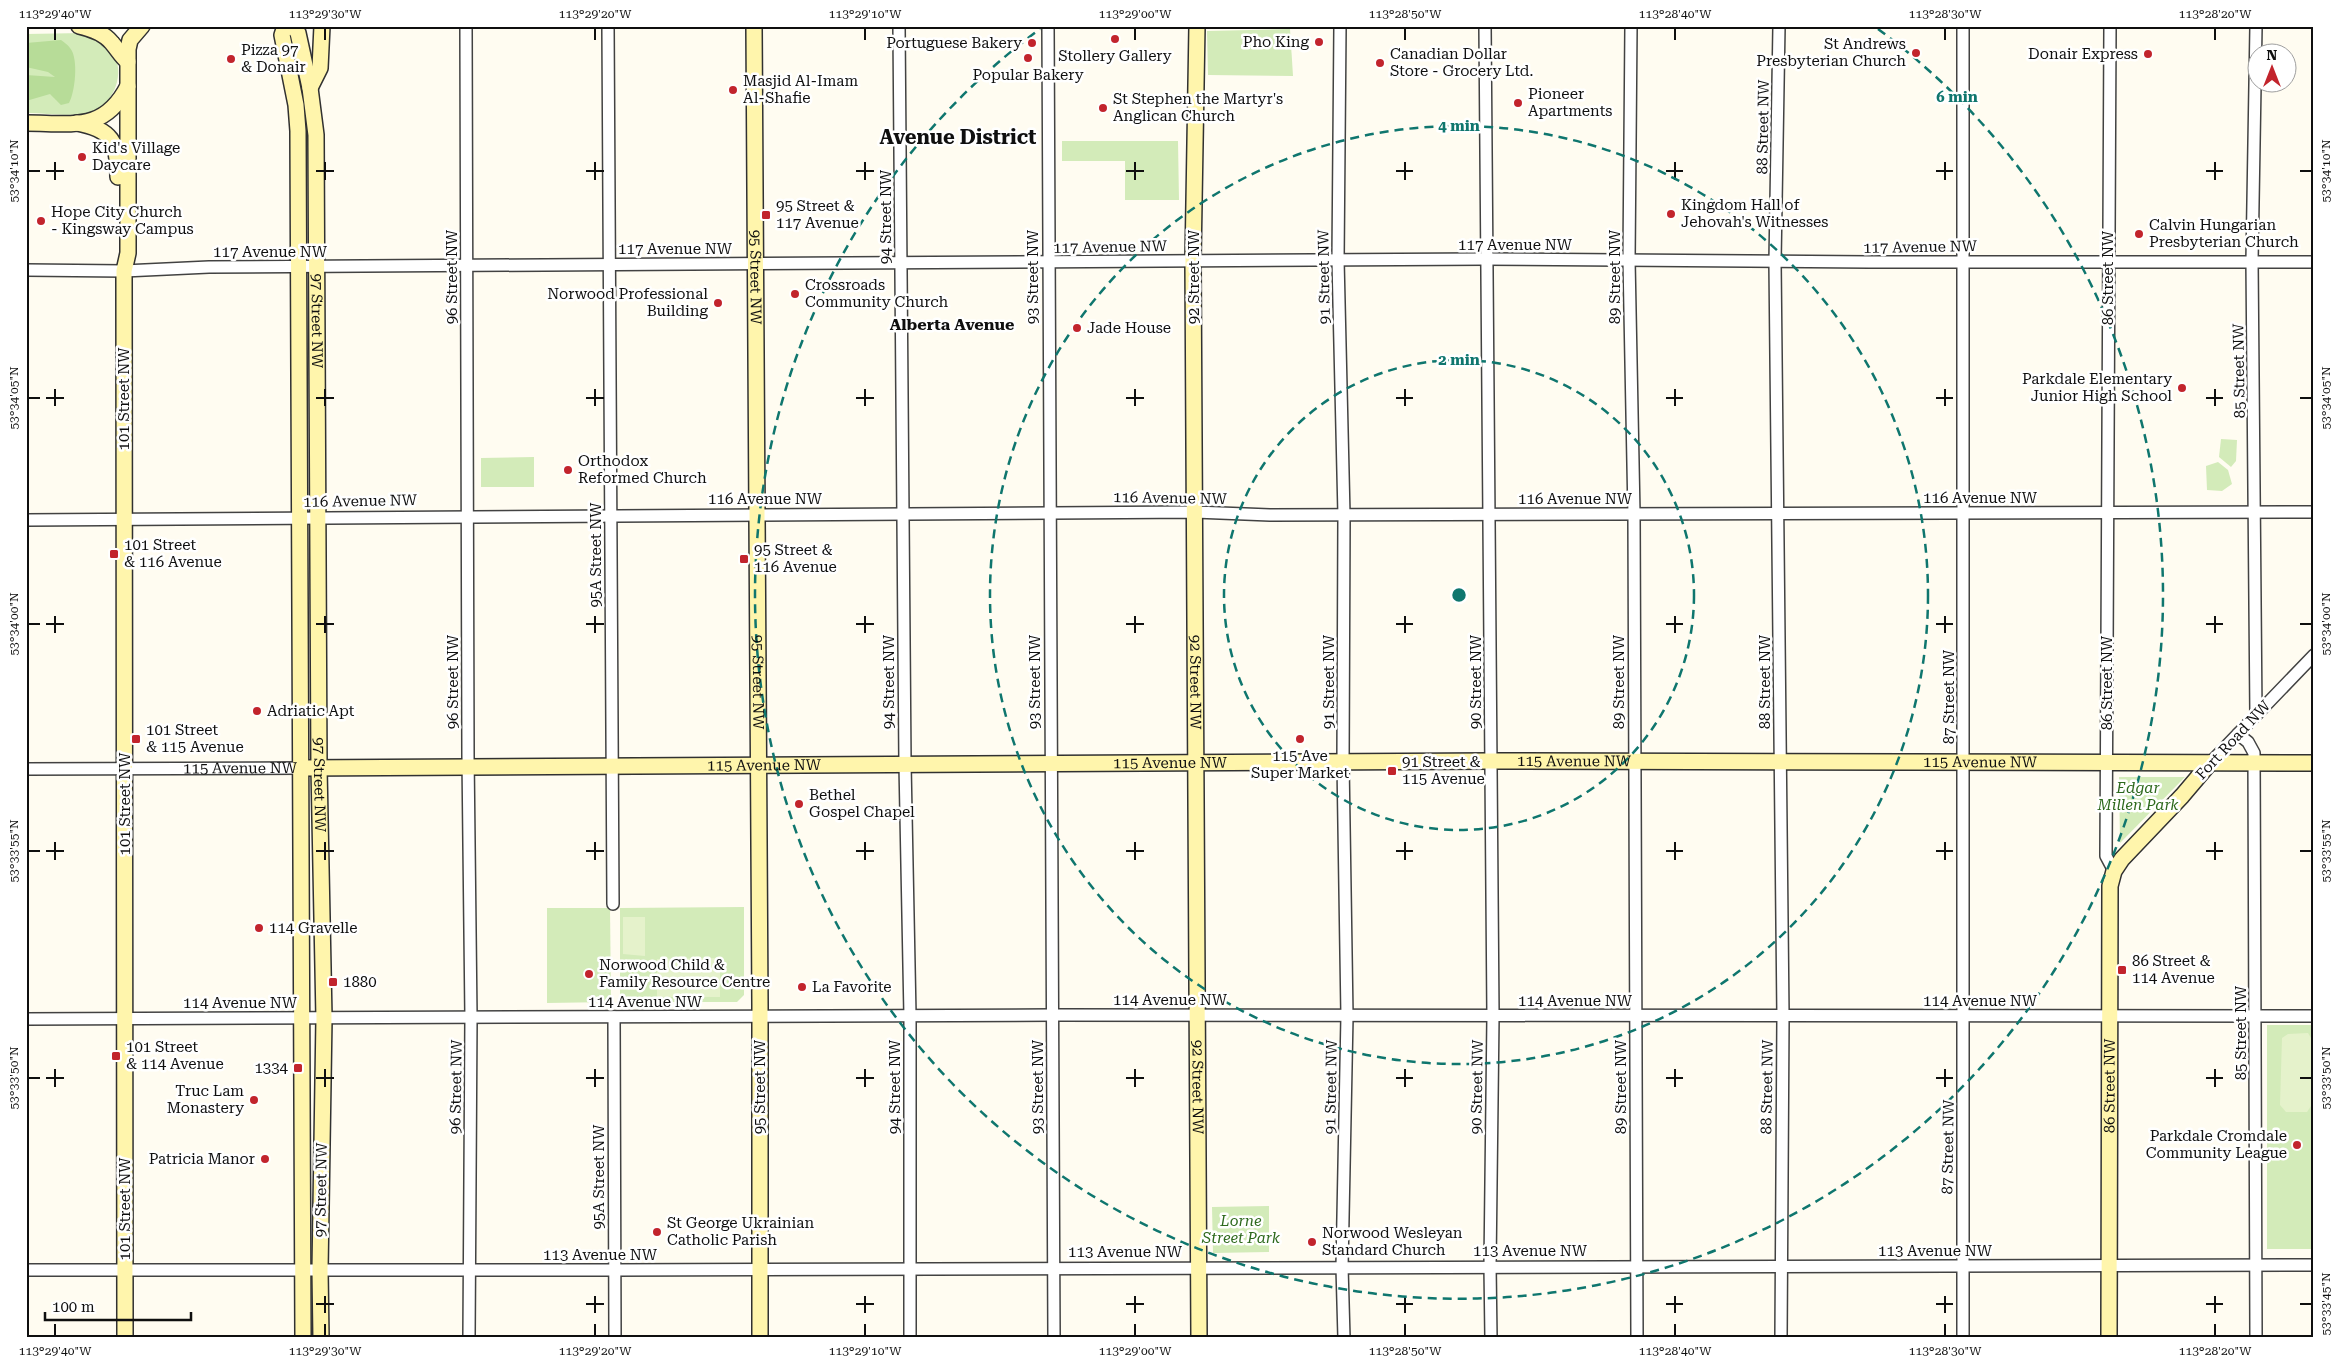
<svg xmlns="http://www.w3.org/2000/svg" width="2340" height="1364" viewBox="0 0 2340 1364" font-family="'Roboto Serif',serif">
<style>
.green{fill:#d3ebb9}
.forest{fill:#b7dc98}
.pitch{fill:#e5f2cb}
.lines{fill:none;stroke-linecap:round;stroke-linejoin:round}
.street-casing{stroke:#424242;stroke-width:14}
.secondary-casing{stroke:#313131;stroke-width:18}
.street{stroke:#fff;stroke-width:11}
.secondary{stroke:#fff5ac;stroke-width:15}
.ticks{fill:none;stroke:#0f0f0f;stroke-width:2}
.ring{fill:none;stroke:#0f766e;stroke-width:2.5;stroke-dasharray:9 6}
.poi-dot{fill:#c2242c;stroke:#fff;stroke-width:2}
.labels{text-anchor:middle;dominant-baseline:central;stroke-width:5;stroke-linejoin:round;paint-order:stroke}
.poi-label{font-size:15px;fill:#0f0f0f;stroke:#fff;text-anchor:start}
.street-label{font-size:15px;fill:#0f0f0f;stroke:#fff}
.park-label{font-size:15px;font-style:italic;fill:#2d691d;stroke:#fff}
.neighbourhood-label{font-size:16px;font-weight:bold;fill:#0f0f0f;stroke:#fff}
.district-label{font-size:20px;font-weight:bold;fill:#0f0f0f;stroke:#fff}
.centre{fill:#0f766e;stroke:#fff;stroke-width:2.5}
.ring-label{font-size:15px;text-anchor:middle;font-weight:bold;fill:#0f766e;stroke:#fff;stroke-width:5;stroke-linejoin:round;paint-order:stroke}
.neatline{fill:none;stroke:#0f0f0f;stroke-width:2}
.ticks-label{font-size:12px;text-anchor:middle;fill:#0f0f0f}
</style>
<rect width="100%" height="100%" fill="#fffcf1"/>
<g class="green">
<polygon points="1290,29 1293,76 1208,75 1207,31"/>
<path d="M84 33 101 38C105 44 111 50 115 57 125 77 111 108 89 113 71 117 45 113 26 113V34Z"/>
<polygon points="1062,141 1178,141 1179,200 1125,200 1125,161 1062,161"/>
<polygon points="2221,439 2237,440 2236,461 2231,467 2219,457"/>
<polygon points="534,457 534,487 481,487 481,458"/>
<polygon points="2218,462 2228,470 2232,484 2222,491 2207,490 2206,466"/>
<polygon points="2119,777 2185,777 2120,843"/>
<polygon points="744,907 744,995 737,1002 620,1002 620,908"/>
<polygon points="547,908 610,908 611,1002 547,1003"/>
<rect x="2267" y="1025" width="47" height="224"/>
<polygon points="1269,1206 1269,1252 1213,1253 1212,1207"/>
</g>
<path class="forest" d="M61 40C64 42 68 45 70 48 79 58 75 93 69 103L61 105 50 94 26 101V75L55 77 48 72 26 67V43Z"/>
<g class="pitch">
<polygon points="623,917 645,917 645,956 623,954"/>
<polygon points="720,958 720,997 657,997 657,959"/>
<polygon points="2308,1033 2314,1043 2313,1103 2307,1112 2286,1112 2280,1105 2282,1038 2288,1034"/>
</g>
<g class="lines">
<defs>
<g id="street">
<polyline points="466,26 468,756 471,1017 469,1338"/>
<polyline points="608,26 613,904"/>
<polyline points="899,26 905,764 910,1016 910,1338"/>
<polyline points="1048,26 1054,1338"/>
<polyline points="1340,26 1338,260 1344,515 1343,762 1347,1016 1342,1267 1344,1338"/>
<polyline points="1485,26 1493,1016 1490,1266 1491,1338"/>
<polyline points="1631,26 1629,260 1634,514 1637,1338"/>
<polyline points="1779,26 1775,262 1783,1016 1781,1338"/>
<polyline points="2110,26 2106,856 2114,871"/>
<polyline points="2256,26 2252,261 2256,715"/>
<polyline points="26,270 124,271 209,267 1485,259 1869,262 2314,262"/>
<polyline points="26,520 1195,512 1270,515 2314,512"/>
<polyline points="2238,734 2248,742 2254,753 2256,1338"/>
<polyline points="2210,763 2314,655"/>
<path id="s1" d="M26 769 302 768"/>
<polyline points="614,1017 615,1338"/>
<polyline points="26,1019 1053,1015 2314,1016"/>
<polyline points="26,1270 614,1270 2314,1265"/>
<polyline points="1963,1338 1963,26"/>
</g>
<g id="secondary">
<path d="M79 26C92 29 104 33 112 43 118 50 121 56 128 62"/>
<polyline points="285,26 282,35 296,105 298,131 303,1338"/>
<path id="s2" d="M293 26 298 33 310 88 316 135 319 768 324 1018 320 1270 321 1338"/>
<path id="s3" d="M754 26 760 1005V1338"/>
<path id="s4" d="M1197 26 1193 261 1199 1338"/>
<polyline points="310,88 320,68 322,26"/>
<path d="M26 123C71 123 104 133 128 86"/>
<path d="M77 123C112 130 118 141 118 177"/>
<path id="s5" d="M302 768 1491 761 2314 763"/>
<polyline points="125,1338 124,271 128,253 128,49 130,40 142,26"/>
<path id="s6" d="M2109 1338 2110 886 2114 871 2122 859 2182 796 2210 763"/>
</g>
</defs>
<use href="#street" class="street-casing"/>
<use href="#secondary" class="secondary-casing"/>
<use href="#street" class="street"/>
<use href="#secondary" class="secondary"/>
</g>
<path class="ticks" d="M55 28V40M325 28V40M595 28V40M865 28V40M1135 28V40M1405 28V40M1675 28V40M1945 28V40M2215 28V40M55 162V180M325 162V180M595 162V180M865 162V180M1135 162V180M1405 162V180M1675 162V180M1945 162V180M2215 162V180M28 171H40M46 171H64M316 171H334M586 171H604M856 171H874M1126 171H1144M1396 171H1413M1666 171H1683M1936 171H1953M2206 171H2223M2300 171H2312M55 389V406M325 389V406M595 389V406M865 389V406M1135 389V406M1405 389V406M1675 389V406M1945 389V406M2215 389V406M28 398H40M46 398H64M316 398H334M586 398H604M856 398H874M1126 398H1144M1396 398H1413M1666 398H1683M1936 398H1953M2206 398H2223M2300 398H2312M55 616V633M325 616V633M595 616V633M865 616V633M1135 616V633M1405 616V633M1675 616V633M1945 616V633M2215 616V633M28 624H40M46 624H64M316 624H334M586 624H604M856 624H874M1126 624H1144M1396 624H1413M1666 624H1683M1936 624H1953M2206 624H2223M2300 624H2312M55 842V860M325 842V860M595 842V860M865 842V860M1135 842V860M1405 842V860M1675 842V860M1945 842V860M2215 842V860M28 851H40M46 851H64M316 851H334M586 851H604M856 851H874M1126 851H1144M1396 851H1413M1666 851H1683M1936 851H1953M2206 851H2223M2300 851H2312M55 1069V1087M325 1069V1087M595 1069V1087M865 1069V1087M1135 1069V1087M1405 1069V1087M1675 1069V1087M1945 1069V1087M2215 1069V1087M28 1078H40M46 1078H64M316 1078H334M586 1078H604M856 1078H874M1126 1078H1144M1396 1078H1413M1666 1078H1683M1936 1078H1953M2206 1078H2223M2300 1078H2312M325 1296V1313M595 1296V1313M865 1296V1313M1135 1296V1313M1405 1296V1313M1675 1296V1313M1945 1296V1313M2215 1296V1313M316 1304H334M586 1304H604M856 1304H874M1126 1304H1144M1396 1304H1413M1666 1304H1683M1936 1304H1953M2206 1304H2223M2300 1304H2312M55 1324V1336M325 1324V1336M595 1324V1336M865 1324V1336M1135 1324V1336M1405 1324V1336M1675 1324V1336M1945 1324V1336M2215 1324V1336"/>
<g class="ring">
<circle cx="1459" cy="595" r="235"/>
<circle cx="1459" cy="595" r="469"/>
<path d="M1878 29A704 704 0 1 1 1040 29"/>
</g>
<g class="poi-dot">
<circle cx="1115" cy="39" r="5"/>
<circle cx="1319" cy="42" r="5"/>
<circle cx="1032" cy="43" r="5"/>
<circle cx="1916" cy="53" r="5"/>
<circle cx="2148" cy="54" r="5"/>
<circle cx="1028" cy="58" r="5"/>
<circle cx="231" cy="59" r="5"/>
<circle cx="1380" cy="63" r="5"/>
<circle cx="733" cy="90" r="5"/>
<circle cx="1518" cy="103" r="5"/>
<circle cx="1103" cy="108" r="5"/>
<circle cx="82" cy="157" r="5"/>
<circle cx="1671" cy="214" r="5"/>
<rect x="761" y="210" width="10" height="10" rx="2.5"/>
<circle cx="41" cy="221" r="5"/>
<circle cx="2139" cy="234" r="5"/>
<circle cx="795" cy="294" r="5"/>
<circle cx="718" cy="303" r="5"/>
<circle cx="1077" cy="328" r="5"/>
<circle cx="2182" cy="388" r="5"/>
<circle cx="568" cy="470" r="5"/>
<rect x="109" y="549" width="10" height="10" rx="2.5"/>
<rect x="739" y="554" width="10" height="10" rx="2.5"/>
<circle cx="257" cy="711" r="5"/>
<rect x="131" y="734" width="10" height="10" rx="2.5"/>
<circle cx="1300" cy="739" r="5"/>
<rect x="1387" y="766" width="10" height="10" rx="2.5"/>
<circle cx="799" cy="804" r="5"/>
<circle cx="259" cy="928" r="5"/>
<rect x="2117" y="965" width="10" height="10" rx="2.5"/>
<circle cx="589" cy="974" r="5"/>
<rect x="328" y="977" width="10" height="10" rx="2.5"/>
<circle cx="802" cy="987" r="5"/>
<rect x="111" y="1051" width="10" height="10" rx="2.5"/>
<rect x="293" y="1063" width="10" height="10" rx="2.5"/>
<circle cx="254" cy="1100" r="5"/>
<circle cx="2297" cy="1145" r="5"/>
<circle cx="265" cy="1159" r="5"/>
<circle cx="657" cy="1232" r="5"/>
<circle cx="1312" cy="1242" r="5"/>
</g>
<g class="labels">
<g class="poi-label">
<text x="1309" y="42" text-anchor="end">Pho King</text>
<text x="1022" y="43" text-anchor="end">Portuguese Bakery</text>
<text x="1906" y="44" text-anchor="end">St Andrews<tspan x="1906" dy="17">Presbyterian Church</tspan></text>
<text x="241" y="50">Pizza 97<tspan x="241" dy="17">&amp; Donair</tspan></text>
<text x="1390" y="54">Canadian Dollar<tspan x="1390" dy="17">Store - Grocery Ltd.</tspan></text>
<text x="2138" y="54" text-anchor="end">Donair Express</text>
<text x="1115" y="56" text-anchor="middle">Stollery Gallery</text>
<text x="1028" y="75" text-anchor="middle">Popular Bakery</text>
<text x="743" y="81">Masjid Al-Imam<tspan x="743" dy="17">Al-Shafie</tspan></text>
<text x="1528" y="94">Pioneer<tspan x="1528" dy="17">Apartments</tspan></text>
<text x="1113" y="99">St Stephen the Martyr's<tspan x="1113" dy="17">Anglican Church</tspan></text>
<text x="92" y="148">Kid's Village<tspan x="92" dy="17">Daycare</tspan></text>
<text x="1681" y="205">Kingdom Hall of<tspan x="1681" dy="17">Jehovah's Witnesses</tspan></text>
<text x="776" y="206">95 Street &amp;<tspan x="776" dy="17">117 Avenue</tspan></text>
<text x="51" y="212">Hope City Church<tspan x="51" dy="17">- Kingsway Campus</tspan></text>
<text x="2149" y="225">Calvin Hungarian<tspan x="2149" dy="17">Presbyterian Church</tspan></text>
<text x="805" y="285">Crossroads<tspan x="805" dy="17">Community Church</tspan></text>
<text x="708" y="294" text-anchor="end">Norwood Professional<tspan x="708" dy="17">Building</tspan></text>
<text x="1087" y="328">Jade House</text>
<text x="2172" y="379" text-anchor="end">Parkdale Elementary<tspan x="2172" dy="17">Junior High School</tspan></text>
<text x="578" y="461">Orthodox<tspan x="578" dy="17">Reformed Church</tspan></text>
<text x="124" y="545">101 Street<tspan x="124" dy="17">&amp; 116 Avenue</tspan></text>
<text x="754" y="550">95 Street &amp;<tspan x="754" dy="17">116 Avenue</tspan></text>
<text x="267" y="711">Adriatic Apt</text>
<text x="146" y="730">101 Street<tspan x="146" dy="17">&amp; 115 Avenue</tspan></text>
<text x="1300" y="756" text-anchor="middle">115 Ave<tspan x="1300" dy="17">Super Market</tspan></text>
<text x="1402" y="762">91 Street &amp;<tspan x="1402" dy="17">115 Avenue</tspan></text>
<text x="809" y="795">Bethel<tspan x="809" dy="17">Gospel Chapel</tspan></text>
<text x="269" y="928">114 Gravelle</text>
<text x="2132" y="961">86 Street &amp;<tspan x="2132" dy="17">114 Avenue</tspan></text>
<text x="599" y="965">Norwood Child &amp;<tspan x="599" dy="17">Family Resource Centre</tspan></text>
<text x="343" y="982">1880</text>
<text x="812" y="987">La Favorite</text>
<text x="126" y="1047">101 Street<tspan x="126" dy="17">&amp; 114 Avenue</tspan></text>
<text x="288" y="1068" text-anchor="end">1334</text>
<text x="244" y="1091" text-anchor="end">Truc Lam<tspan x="244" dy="17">Monastery</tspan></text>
<text x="2287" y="1136" text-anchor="end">Parkdale Cromdale<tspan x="2287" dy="17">Community League</tspan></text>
<text x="255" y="1159" text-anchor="end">Patricia Manor</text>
<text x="667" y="1223">St George Ukrainian<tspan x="667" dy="17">Catholic Parish</tspan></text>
<text x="1322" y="1233">Norwood Wesleyan<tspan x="1322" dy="17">Standard Church</tspan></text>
</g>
<g class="street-label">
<text transform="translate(1763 127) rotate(-89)">88 Street NW</text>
<text transform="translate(886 217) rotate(-90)">94 Street NW</text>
<text x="1515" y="245">117 Avenue NW</text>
<text transform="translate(1110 247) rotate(-1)">117 Avenue NW</text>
<text transform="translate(1920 247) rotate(-1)">117 Avenue NW</text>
<text x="675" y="249">117 Avenue NW</text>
<text x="270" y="252">117 Avenue NW</text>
<text transform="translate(452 277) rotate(-90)">96 Street NW</text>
<text stroke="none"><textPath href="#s3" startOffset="251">95 Street NW</textPath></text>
<text transform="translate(1033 277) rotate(-90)">93 Street NW</text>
<text transform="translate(1194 277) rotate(-90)">92 Street NW</text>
<text transform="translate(1324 277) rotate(-91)">91 Street NW</text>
<text transform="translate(1615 277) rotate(-90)">89 Street NW</text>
<text transform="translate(2108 278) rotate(-90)">86 Street NW</text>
<text stroke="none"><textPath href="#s2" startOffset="298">97 Street NW</textPath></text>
<text transform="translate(2239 371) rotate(-91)">85 Street NW</text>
<text transform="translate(124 399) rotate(-90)">101 Street NW</text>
<text transform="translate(1170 498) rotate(1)">116 Avenue NW</text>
<text x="1980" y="498">116 Avenue NW</text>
<text x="765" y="499">116 Avenue NW</text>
<text x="1575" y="499">116 Avenue NW</text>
<text transform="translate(360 501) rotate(-1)">116 Avenue NW</text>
<text transform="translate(596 555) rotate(-90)">95A Street NW</text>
<text transform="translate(453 682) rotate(-90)">96 Street NW</text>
<text stroke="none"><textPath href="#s3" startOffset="656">95 Street NW</textPath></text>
<text transform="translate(889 682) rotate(-90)">94 Street NW</text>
<text transform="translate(1035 682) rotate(-90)">93 Street NW</text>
<text stroke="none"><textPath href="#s4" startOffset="656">92 Street NW</textPath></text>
<text transform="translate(1329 682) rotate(-90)">91 Street NW</text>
<text transform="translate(1476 682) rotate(-90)">90 Street NW</text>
<text transform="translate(1619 682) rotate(-90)">89 Street NW</text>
<text transform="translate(1765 682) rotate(-90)">88 Street NW</text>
<text transform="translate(2107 683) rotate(-90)">86 Street NW</text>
<text transform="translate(1949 697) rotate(-90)">87 Street NW</text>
<text transform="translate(2233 740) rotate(-47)">Fort Road NW</text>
<text stroke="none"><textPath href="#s5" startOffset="1272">115 Avenue NW</textPath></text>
<text stroke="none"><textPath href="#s5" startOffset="868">115 Avenue NW</textPath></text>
<text stroke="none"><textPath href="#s5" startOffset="1678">115 Avenue NW</textPath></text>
<text stroke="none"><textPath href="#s5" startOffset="462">115 Avenue NW</textPath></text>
<text stroke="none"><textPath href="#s1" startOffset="214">115 Avenue NW</textPath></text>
<text stroke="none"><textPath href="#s2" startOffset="762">97 Street NW</textPath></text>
<text transform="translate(125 804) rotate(-90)">101 Street NW</text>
<text x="1170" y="1000">114 Avenue NW</text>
<text x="1575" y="1001">114 Avenue NW</text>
<text x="1980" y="1001">114 Avenue NW</text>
<text x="645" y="1002">114 Avenue NW</text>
<text x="240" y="1003">114 Avenue NW</text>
<text transform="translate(2241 1033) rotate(-90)">85 Street NW</text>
<text stroke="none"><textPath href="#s6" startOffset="252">86 Street NW</textPath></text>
<text transform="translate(456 1087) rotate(-89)">96 Street NW</text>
<text transform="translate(760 1087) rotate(-90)">95 Street NW</text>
<text transform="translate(895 1087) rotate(-90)">94 Street NW</text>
<text transform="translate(1038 1087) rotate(-90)">93 Street NW</text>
<text stroke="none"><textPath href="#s4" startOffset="1061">92 Street NW</textPath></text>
<text transform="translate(1331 1087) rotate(-89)">91 Street NW</text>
<text transform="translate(1477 1087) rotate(-89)">90 Street NW</text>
<text transform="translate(1621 1087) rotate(-90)">89 Street NW</text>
<text transform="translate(1767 1087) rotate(-89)">88 Street NW</text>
<text transform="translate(1948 1147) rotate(-89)">87 Street NW</text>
<text transform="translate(599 1177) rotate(-90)">95A Street NW</text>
<text transform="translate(321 1190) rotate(-89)">97 Street NW</text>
<text transform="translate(125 1209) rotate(-90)">101 Street NW</text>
<text x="1530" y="1251">113 Avenue NW</text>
<text x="1935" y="1251">113 Avenue NW</text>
<text x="1125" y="1252">113 Avenue NW</text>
<text x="600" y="1255">113 Avenue NW</text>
</g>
<g class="park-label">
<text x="2138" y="788">Edgar<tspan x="2138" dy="17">Millen Park</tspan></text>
<text x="1241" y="1221">Lorne<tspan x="1241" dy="17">Street Park</tspan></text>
</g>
<g class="neighbourhood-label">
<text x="952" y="324">Alberta Avenue</text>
</g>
<g class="district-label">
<text x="958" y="137">Avenue District</text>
</g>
</g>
<circle cx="1459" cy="595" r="8" class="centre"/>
<g class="ring-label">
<text x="1957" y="102">6 min</text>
<text x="1459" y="131">4 min</text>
<text x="1459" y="365">2 min</text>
</g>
<rect width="2340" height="1364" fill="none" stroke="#ffffff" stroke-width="55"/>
<g transform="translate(2272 68)"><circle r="24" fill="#ffffff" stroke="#9f9f9f"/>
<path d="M0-4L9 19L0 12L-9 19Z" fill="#c2242c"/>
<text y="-8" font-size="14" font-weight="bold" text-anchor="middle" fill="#0f0f0f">N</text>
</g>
<path d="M45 1312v8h146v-8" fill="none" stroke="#0f0f0f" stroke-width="2.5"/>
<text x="52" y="1312" font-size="15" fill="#0f0f0f" stroke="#ffffff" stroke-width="4" paint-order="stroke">100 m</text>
<rect x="28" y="28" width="2284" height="1308" class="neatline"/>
<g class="ticks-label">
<text x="55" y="18">113°29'40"W</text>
<text x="325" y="18">113°29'30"W</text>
<text x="595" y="18">113°29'20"W</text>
<text x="865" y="18">113°29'10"W</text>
<text x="1135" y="18">113°29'00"W</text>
<text x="1405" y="18">113°28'50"W</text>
<text x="1675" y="18">113°28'40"W</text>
<text x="1945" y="18">113°28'30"W</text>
<text x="2215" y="18">113°28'20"W</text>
<text transform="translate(14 171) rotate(-90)" y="4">53°34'10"N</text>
<text transform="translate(2326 171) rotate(-90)" y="4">53°34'10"N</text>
<text transform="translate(14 398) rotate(-90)" y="4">53°34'05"N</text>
<text transform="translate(2326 398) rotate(-90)" y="4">53°34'05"N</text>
<text transform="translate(14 624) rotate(-90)" y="4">53°34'00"N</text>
<text transform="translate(2326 624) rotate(-90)" y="4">53°34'00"N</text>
<text transform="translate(14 851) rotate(-90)" y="4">53°33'55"N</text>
<text transform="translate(2326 851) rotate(-90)" y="4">53°33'55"N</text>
<text transform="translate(14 1078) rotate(-90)" y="4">53°33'50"N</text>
<text transform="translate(2326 1078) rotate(-90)" y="4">53°33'50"N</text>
<text transform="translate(2326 1304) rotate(-90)" y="4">53°33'45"N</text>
<text x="55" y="1355">113°29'40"W</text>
<text x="325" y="1355">113°29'30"W</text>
<text x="595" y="1355">113°29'20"W</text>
<text x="865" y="1355">113°29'10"W</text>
<text x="1135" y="1355">113°29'00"W</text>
<text x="1405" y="1355">113°28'50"W</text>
<text x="1675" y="1355">113°28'40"W</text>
<text x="1945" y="1355">113°28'30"W</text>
<text x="2215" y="1355">113°28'20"W</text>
</g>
</svg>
